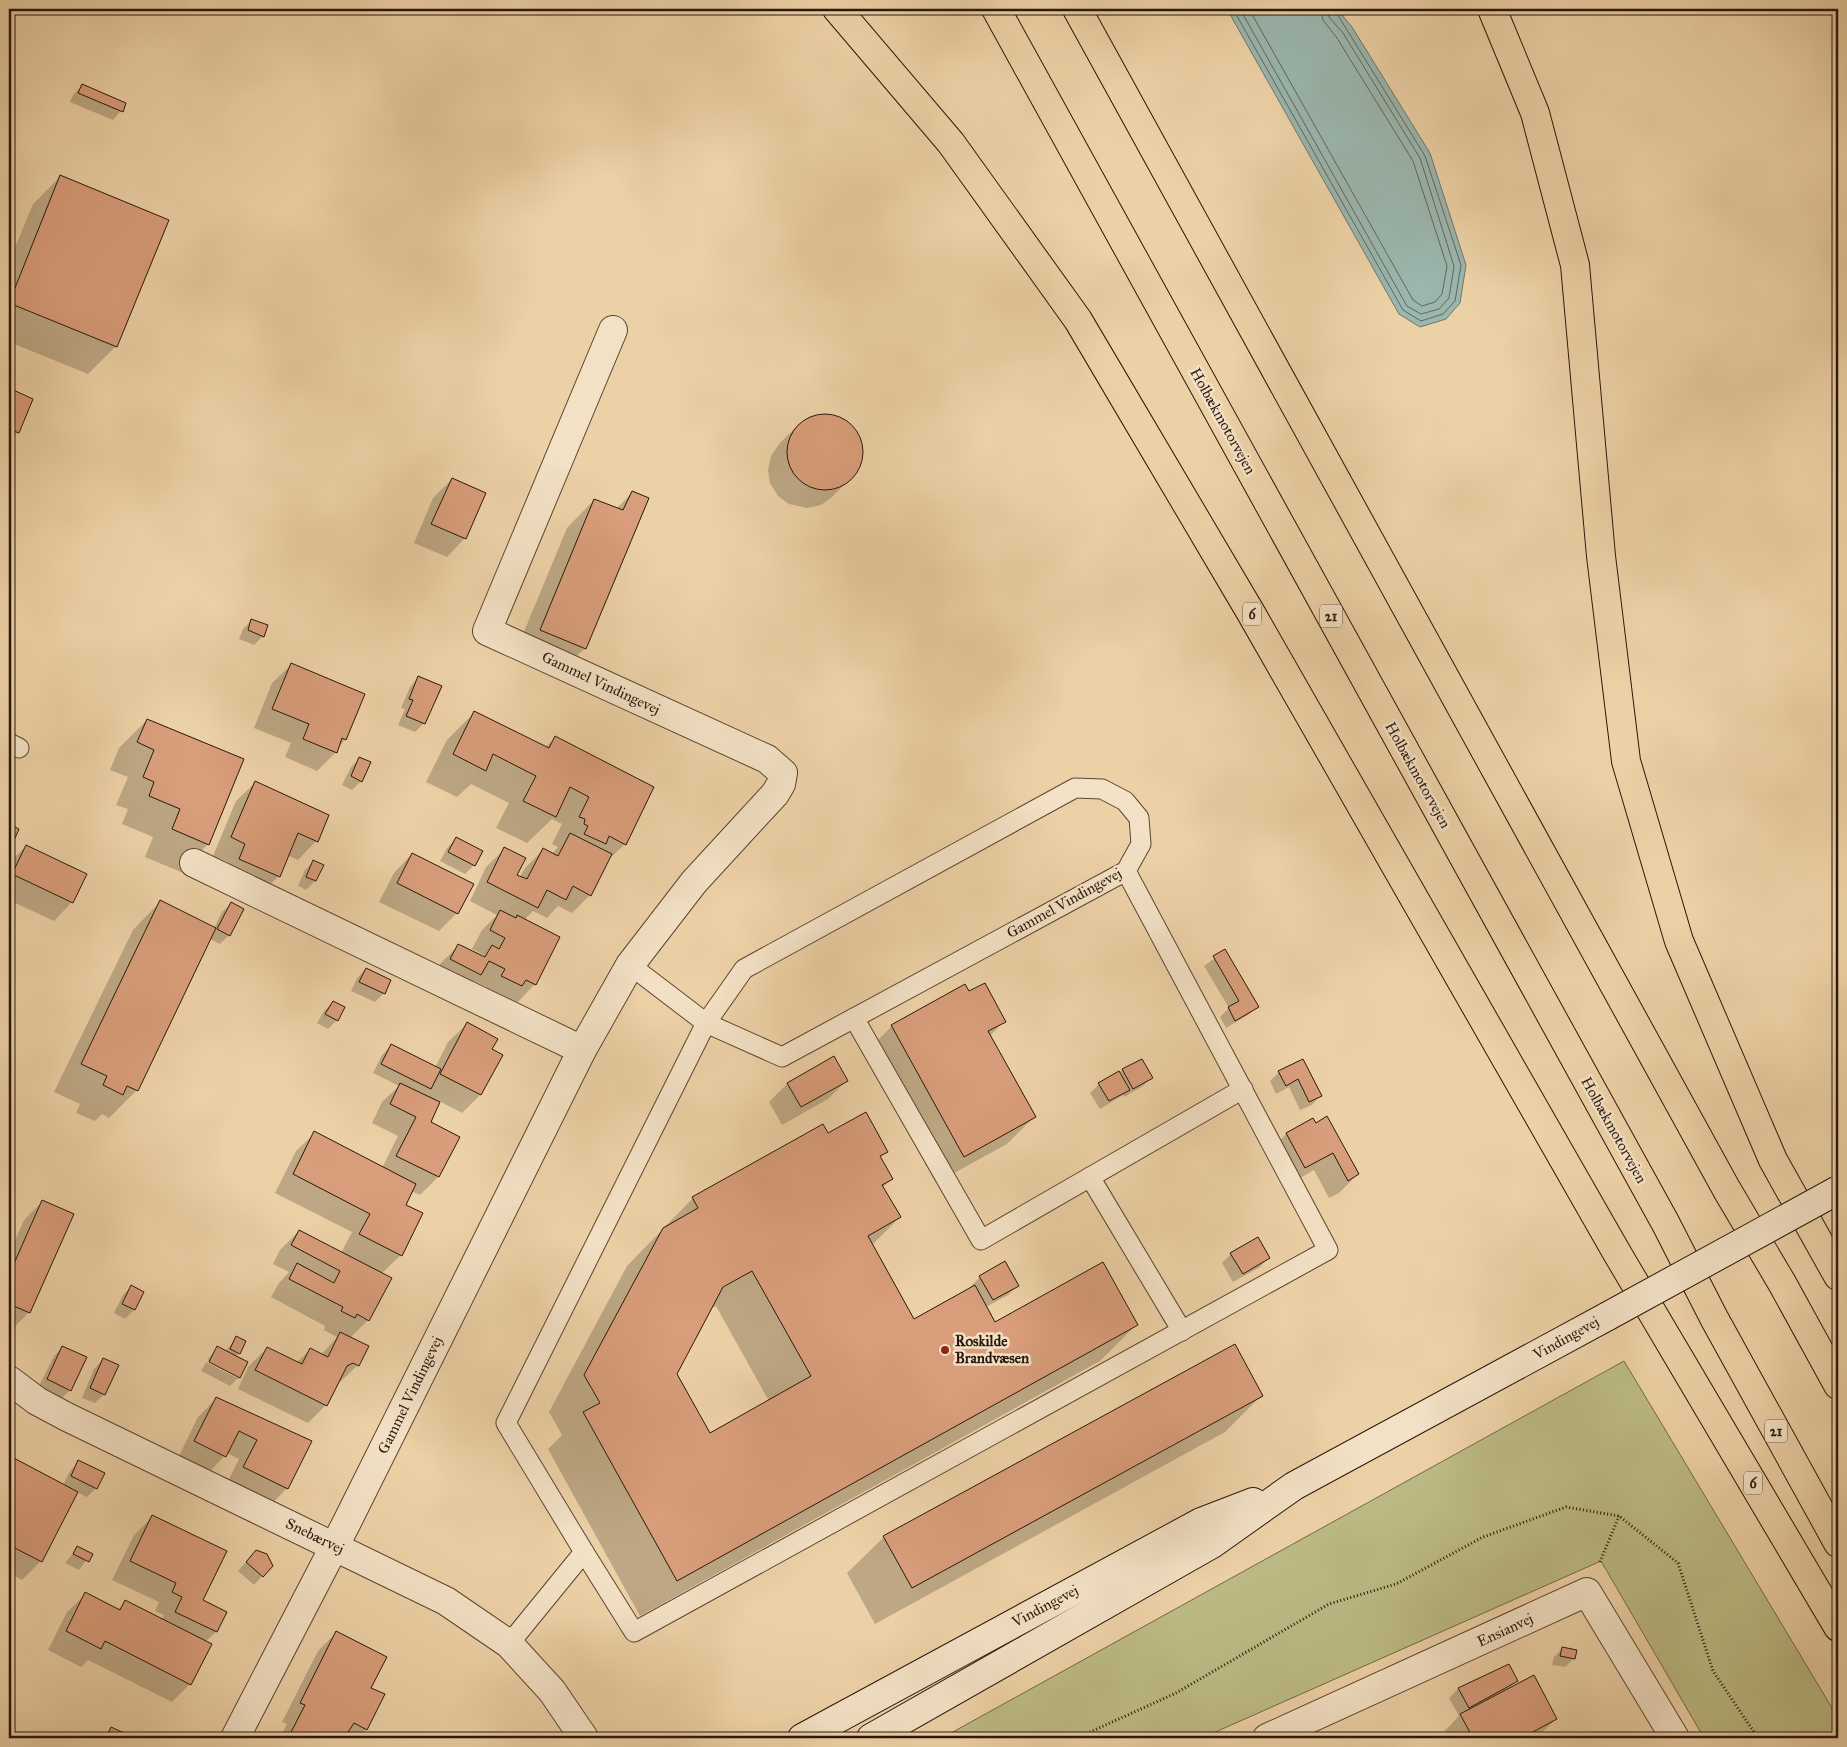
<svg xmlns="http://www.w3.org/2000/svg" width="1847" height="1747" viewBox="0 0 1847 1747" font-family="'IM FELL Great Primer',serif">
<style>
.green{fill:#bcba84;stroke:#736848}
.water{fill:#9ab6ad;stroke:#6d766d}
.shadow{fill:#0003;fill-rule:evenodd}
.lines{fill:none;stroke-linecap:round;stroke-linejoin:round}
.shore{stroke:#62665c;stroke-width:1}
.building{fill:#d89d7a;stroke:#2a160c;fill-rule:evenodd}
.lane-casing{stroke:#5b4532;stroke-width:21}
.street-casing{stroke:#5b4532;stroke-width:30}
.secondary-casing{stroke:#2a160c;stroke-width:30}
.highway-casing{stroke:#2a160c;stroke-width:30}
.path{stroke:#2a160c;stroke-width:3;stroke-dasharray:1 2.5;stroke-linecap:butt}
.lane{stroke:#f3e1c5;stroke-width:19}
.street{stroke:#f3e1c5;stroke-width:28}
.secondary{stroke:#f3e1c5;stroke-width:28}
.highway{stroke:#edd1a6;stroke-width:28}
.secondary-bridge-casing{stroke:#2a160c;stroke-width:30;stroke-linecap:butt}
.secondary-bridge{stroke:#f3e1c5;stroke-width:28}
.poi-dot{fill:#8f2418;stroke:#f3e1c5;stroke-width:2}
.labels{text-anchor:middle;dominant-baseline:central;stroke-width:5;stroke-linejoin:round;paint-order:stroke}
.shield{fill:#f3e1c5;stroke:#665344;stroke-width:1}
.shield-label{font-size:14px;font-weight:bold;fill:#2a160c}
.street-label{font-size:15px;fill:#2a160c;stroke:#f3e1c5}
.poi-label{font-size:15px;font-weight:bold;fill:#2a160c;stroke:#f3e1c5;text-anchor:start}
</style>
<rect width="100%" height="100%" fill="#edd1a6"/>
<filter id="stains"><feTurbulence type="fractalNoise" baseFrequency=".004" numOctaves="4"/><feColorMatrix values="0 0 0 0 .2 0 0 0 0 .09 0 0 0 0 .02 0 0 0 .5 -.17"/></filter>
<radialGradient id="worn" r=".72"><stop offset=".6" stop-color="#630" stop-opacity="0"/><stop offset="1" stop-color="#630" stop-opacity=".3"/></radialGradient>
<polygon class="green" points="1624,1361 1838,1718 1838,1738 1704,1738 1601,1561 1202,1738 942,1738"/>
<polygon class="water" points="1227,9 1337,9 1352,27 1430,153 1466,265 1460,303 1446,319 1420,327 1399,314"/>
<g class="shadow">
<polygon points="82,86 121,111 113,120 70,102 73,95"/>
<polygon points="60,177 167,220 116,346 88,374 9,342 9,262 33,204"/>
<polygon points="9,390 32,399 18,432 9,441"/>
<polygon points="828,414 842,418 852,427 860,439 862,452 859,466 851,478 832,497 821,505 807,508 789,504 778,496 770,483 768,470 771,456 779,444 798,425 809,417"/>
<polygon points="452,479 465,538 447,557 414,543 433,498"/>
<polygon points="632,493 647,499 585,648 557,676 513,658 567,528 594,500 616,509"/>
<polygon points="252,620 263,636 254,645 239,639 243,629"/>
<polygon points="291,665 345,739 336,752 317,771 285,757 291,743 254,728 272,683"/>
<polygon points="418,678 424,723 415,732 398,725 405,709 401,708 410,687"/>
<polygon points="475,712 546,747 555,738 625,844 607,861 590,895 572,913 558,906 547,918 533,911 524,920 535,984 517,1003 508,998 502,1004 484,995 487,987 474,981 462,993 433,978 440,964 459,945 482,957 484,955 472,949 482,930 497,915 470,901 486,867 505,849 516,875 520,877 525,868 543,850 552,854 558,847 552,844 562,824 552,819 527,843 496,828 509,803 471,784 457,797 426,782 447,740"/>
<polygon points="147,720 208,844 181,872 145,857 153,837 122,824 128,809 116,805 128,777 110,770 119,748"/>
<polygon points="360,758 361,781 352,790 342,785 351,767"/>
<polygon points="255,783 316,841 298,860 287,855 279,876 260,894 221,878 228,862 213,856 236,801"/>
<polygon points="456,839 474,865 465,874 440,861 447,848"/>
<polygon points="26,846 72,902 54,921 9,900 9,857 13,859"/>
<polygon points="412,854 457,913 439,931 379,902 394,873"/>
<polygon points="314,861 322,865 315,881 306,890 298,886 305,870"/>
<polygon points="160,902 214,928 222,912 231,904 229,935 220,944 210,939 137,1090 109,1118 102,1114 95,1121 76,1113 80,1104 54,1092 133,930"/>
<polygon points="1225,951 1257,1007 1248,1015 1226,1028 1220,1017 1229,1008 1204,966"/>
<polygon points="366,969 384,993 375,1002 351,991 357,978"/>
<polygon points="969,993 1004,1021 990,1036 1034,1117 1007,1144 936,1183 864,1054 892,1026"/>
<polygon points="333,1002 337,1020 328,1029 317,1023 324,1011"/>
<polygon points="467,1024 491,1050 501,1055 480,1095 462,1113 439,1101 429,1123 438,1177 420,1195 411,1191 404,1205 401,1255 381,1274 368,1320 350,1338 358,1365 339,1383 337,1382 326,1405 308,1423 238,1389 248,1367 267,1348 296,1363 310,1350 321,1355 337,1337 324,1330 325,1326 271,1297 279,1283 289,1272 273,1264 280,1250 299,1231 341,1253 352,1232 275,1193 296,1151 315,1133 382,1168 398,1136 372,1123 382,1102 399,1086 373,1073 382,1055 391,1046 435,1068 448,1042"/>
<polygon points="833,1058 846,1081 828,1099 782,1125 769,1102 787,1084"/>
<polygon points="1303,1060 1320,1096 1312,1105 1300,1110 1289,1087 1276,1094 1270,1081 1279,1072"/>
<polygon points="1123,1070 1151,1078 1143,1086 1124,1097 1123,1095 1100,1109 1090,1093 1099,1084"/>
<polygon points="1312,1120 1358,1174 1339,1193 1329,1198 1314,1170 1286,1186 1268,1153 1286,1134"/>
<path d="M827 1135 886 1151 880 1158 892 1179 882 1188 900 1217 871 1246 913 1320 972 1288 971 1286 980 1277 1017 1286 1008 1295 986 1307 995 1323 1136 1325 1100 1361 640 1616 548 1449 562 1435 549 1412 627 1266 693 1198ZM716 1306 769 1401 710 1434 676 1374 710 1309Z"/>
<polygon points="42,1202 29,1312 11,1331 9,1330 9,1254 24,1220"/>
<polygon points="1231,1254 1268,1258 1260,1267 1233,1282 1222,1263"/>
<polygon points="132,1286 143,1292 134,1310 125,1319 114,1313 123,1295"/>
<polygon points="236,1338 239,1353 235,1357 239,1377 230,1386 201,1371 206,1362 237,1378 237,1375 207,1360 218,1348 225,1352"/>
<polygon points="63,1347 70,1390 61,1399 38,1388 54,1356"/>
<polygon points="103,1360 117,1366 103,1395 95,1403 82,1398 94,1369"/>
<polygon points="1261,1396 1225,1432 875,1624 847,1573 884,1537"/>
<polygon points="217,1398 310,1442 287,1488 269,1507 226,1485 239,1459 227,1453 207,1475 177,1460 198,1417"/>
<polygon points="12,1458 63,1485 70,1471 79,1462 96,1488 87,1497 77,1492 41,1561 22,1580 9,1573 9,1462"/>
<polygon points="152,1517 201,1601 225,1612 216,1632 205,1642 190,1684 172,1702 88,1660 81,1667 48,1650 67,1612 86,1594 118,1610 125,1602 162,1620 164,1615 155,1611 159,1602 112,1580 134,1535"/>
<polygon points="78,1547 91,1554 79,1570 65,1563"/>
<polygon points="256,1551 262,1576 254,1585 238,1571"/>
<polygon points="336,1633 370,1688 366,1729 357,1738 280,1738 287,1724 282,1722 318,1651"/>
<polygon points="1563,1648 1574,1658 1565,1667 1552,1665 1554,1657"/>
<polygon points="1508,1666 1516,1681 1509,1688 1556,1719 1536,1738 1445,1738 1442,1734 1459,1716 1449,1698 1458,1689"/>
<polygon points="111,1728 132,1738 101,1738"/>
</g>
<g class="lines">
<g class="shore">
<polyline points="1233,9 1403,310 1421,321 1443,314 1455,301 1461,265 1425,156 1334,9"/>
<polyline points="1240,9 1407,306 1421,314 1439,309 1449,298 1454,266 1420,158 1343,33 1329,17 1327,9"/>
<polyline points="1249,9 1413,300 1422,306 1435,302 1442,294 1447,266 1413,161 1337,38 1323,20 1320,9"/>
</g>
</g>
<g class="building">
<polygon points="82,84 126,103 123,112 78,93"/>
<polygon points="60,175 169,220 117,347 9,303"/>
<polygon points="9,388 33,399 19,433 9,429"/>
<circle cx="825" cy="452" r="38"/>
<polygon points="452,478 486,493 466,539 431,524"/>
<polygon points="632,491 649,498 586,649 540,630 594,499 623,510"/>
<polygon points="251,619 268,625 264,637 248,630"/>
<polygon points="291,663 365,694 346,740 342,738 337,753 303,739 309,724 272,709"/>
<polygon points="418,676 442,686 425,724 406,716 413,700 409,699"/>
<polygon points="474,711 549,748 555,736 654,787 626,845 609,836 606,844 584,834 588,826 584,824 585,819 579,817 589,797 570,787 556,817 523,801 536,776 493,754 486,771 453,754"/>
<polygon points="147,719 244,759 209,845 172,829 180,809 149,796 154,782 143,777 154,750 137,742"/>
<polygon points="359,757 371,762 362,782 351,776"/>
<polygon points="255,781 329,815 318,842 298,833 280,877 239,859 245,844 231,837"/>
<polygon points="9,824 19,829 9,852"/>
<polygon points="570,833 612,854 591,896 573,886 566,900 547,890 538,908 487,882 504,847 526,858 517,875 527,879 543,848 558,856"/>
<polygon points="456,837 483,851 475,866 448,852"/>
<polygon points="26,845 87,874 73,903 12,874"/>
<polygon points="412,853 474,884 458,914 397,883"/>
<polygon points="313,860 324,865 316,881 306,877"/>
<polygon points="160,900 216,928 138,1091 127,1086 123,1095 103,1085 107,1076 81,1064"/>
<polygon points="231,902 244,909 230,936 217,929"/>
<polygon points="500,910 516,918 517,915 560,937 536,985 526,980 522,986 501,976 505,969 489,961 481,975 450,959 458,944 485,957 492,945 499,949 505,938 490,930"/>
<polygon points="1225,949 1259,1007 1235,1021 1228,1007 1239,1001 1213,956"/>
<polygon points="366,968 391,980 385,994 359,982"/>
<polygon points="985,983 1006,1022 988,1031 1036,1117 964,1157 891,1025 965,984 969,991"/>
<polygon points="333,1001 345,1007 338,1021 325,1014"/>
<polygon points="467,1022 498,1039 492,1049 503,1055 481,1095 440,1074"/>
<polygon points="391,1044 441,1069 431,1089 381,1064"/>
<polygon points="834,1056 848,1081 801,1107 787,1083"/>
<polygon points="1142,1059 1153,1078 1133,1089 1122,1069"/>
<polygon points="1303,1059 1322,1096 1309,1102 1298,1079 1286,1086 1278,1071"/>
<polygon points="1119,1071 1130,1090 1109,1101 1098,1083"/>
<polygon points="400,1083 440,1102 431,1122 460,1137 439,1177 396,1156 416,1117 390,1104"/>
<path d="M866 1112 888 1152 880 1156 893 1179 882 1185 901 1217 868 1236 914 1319 975 1285 995 1322 1103 1262 1138 1325 677 1581 583 1412 600 1403 584 1375 663 1228 698 1208 692 1197 823 1124 828 1133ZM752 1271 811 1376 710 1433 677 1374 723 1287Z"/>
<polygon points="1327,1116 1359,1174 1348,1181 1333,1153 1305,1168 1286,1133 1313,1118 1316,1123"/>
<polygon points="314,1131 416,1184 406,1205 423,1213 402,1256 359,1234 370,1214 293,1174"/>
<polygon points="42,1200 74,1214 30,1313 9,1304 9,1275"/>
<polygon points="299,1230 392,1278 369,1321 357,1314 355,1318 341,1311 343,1307 289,1279 297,1263 334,1283 340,1271 291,1245"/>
<polygon points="1258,1237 1270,1258 1243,1274 1230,1253"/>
<polygon points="1005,1261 1019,1286 993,1300 979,1276"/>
<polygon points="131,1285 144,1292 135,1310 122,1304"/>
<polygon points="340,1332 369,1346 359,1366 353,1363 347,1366 327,1406 255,1370 267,1347 302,1364 310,1348 328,1357"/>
<polygon points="236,1336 246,1341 240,1354 230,1349"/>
<polygon points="1235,1344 1263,1396 912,1588 883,1536"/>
<polygon points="62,1346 87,1357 71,1391 47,1379"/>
<polygon points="217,1346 248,1362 240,1378 209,1362"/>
<polygon points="103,1358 119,1365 105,1395 90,1388"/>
<polygon points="216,1397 312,1441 288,1489 243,1467 257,1440 239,1431 226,1457 194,1441"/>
<polygon points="12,1457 78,1492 42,1562 9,1545 9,1524 15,1511 9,1508 9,1463"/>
<polygon points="78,1460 105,1473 97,1489 71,1476"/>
<polygon points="152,1515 227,1551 203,1600 227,1612 217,1632 175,1612 182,1597 172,1592 176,1583 130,1561"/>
<polygon points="77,1546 93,1554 89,1562 73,1554"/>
<polygon points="256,1550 267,1554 273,1566 263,1577 246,1562"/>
<polygon points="85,1592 120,1610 125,1600 212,1644 191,1685 105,1641 101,1649 66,1631"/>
<polygon points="336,1631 387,1657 371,1688 385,1694 367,1730 354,1723 344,1738 293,1738 289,1736 305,1705 300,1703"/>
<polygon points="1562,1647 1577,1650 1575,1659 1560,1656"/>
<polygon points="1509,1664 1518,1681 1469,1708 1458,1688"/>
<polygon points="1534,1675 1557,1719 1529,1734 1531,1738 1473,1738 1460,1714"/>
<polygon points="111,1727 135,1738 106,1738"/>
</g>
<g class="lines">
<defs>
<g id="lane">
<polyline points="9,743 19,748"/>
<polygon points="1075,788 1102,789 1125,801 1139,818 1141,844 1126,871 782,1057 706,1023 744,969"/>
<polyline points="854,1018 981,1240 1243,1089"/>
<polyline points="1090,1177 1182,1331"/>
<polyline points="584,1552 634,1632 1328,1250 1126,871"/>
<polyline points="509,1644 584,1552 506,1423 706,1023 630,965"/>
</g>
<g id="street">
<polyline points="194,863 582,1050"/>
<polyline points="9,1380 37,1401 67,1417 446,1601 509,1644 552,1691 584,1738"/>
<polyline points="235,1738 347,1522 582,1050 630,965 694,882 775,794 781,784 783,773 767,759 487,631 613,330"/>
<polyline points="1267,1738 1587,1592 1675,1738"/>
</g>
<g id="secondary">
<polyline points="802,1738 1201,1522 1253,1502"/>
<polyline points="871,1738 1212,1544 1294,1486 1608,1316"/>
</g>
<g id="highway">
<polyline points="837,9 951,143 1078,320 1251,613 1617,1253 1838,1627"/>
<polyline points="996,9 1666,1224 1714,1318 1838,1543"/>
<polyline points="1077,9 1727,1190 1782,1283 1838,1385"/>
<polyline points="1492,9 1535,113 1575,265 1601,556 1626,761 1679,941 1773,1160 1838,1276"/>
</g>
</defs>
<use href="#lane" class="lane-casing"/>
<use href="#street" class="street-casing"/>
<use href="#secondary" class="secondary-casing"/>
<use href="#highway" class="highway-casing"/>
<g class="path">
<polyline points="1600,1562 1619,1516"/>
<polyline points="1077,1738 1176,1693 1329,1604 1396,1584 1483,1537 1566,1507 1619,1516 1678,1563 1713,1671 1758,1738"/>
</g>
<use href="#lane" class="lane"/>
<use href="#street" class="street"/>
<use href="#secondary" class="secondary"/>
<use href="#highway" class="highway"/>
<defs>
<polyline id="secondary-bridge" points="1608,1316 1838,1190"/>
</defs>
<use href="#secondary-bridge" class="secondary-bridge-casing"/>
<use href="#secondary-bridge" class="secondary-bridge"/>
</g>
<circle class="poi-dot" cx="945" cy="1350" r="5"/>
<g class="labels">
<g class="shield">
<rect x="1243" y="602.5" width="18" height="23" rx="4"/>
<rect x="1320" y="604.5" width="22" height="23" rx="4"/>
<rect x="1765" y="1419.5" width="22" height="23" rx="4"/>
<rect x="1744" y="1471.5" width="18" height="23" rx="4"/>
</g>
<g class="shield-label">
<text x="1252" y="614">6</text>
<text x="1331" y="616">21</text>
<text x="1776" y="1431">21</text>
<text x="1753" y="1483">6</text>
</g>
<g class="street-label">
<text transform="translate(1223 421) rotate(61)">Holbækmotorvejen</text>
<text transform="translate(601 683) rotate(25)">Gammel Vindingevej</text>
<text transform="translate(1418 775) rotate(61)">Holbækmotorvejen</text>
<text transform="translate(1064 903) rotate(-29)">Gammel Vindingevej</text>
<text transform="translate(1614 1130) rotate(61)">Holbækmotorvejen</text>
<text transform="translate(1566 1338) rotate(-29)">Vindingevej</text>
<text transform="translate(410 1395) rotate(-64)">Gammel Vindingevej</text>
<text transform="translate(315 1536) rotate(26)">Snebærvej</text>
<text transform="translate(1045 1606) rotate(-28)">Vindingevej</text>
<text transform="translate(1505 1630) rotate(-25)">Ensianvej</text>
</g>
<g class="poi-label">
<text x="955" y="1341">Roskilde<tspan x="955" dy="17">Brandvæsen</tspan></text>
</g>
</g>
<rect width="1847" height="1747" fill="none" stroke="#edd1a6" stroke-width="30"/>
<rect x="10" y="10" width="1827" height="1727" fill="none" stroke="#2a160c" stroke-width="2.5"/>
<rect x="15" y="15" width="1817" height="1717" fill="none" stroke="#2a160c"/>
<rect width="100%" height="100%" filter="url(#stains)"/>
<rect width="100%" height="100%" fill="url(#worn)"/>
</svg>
